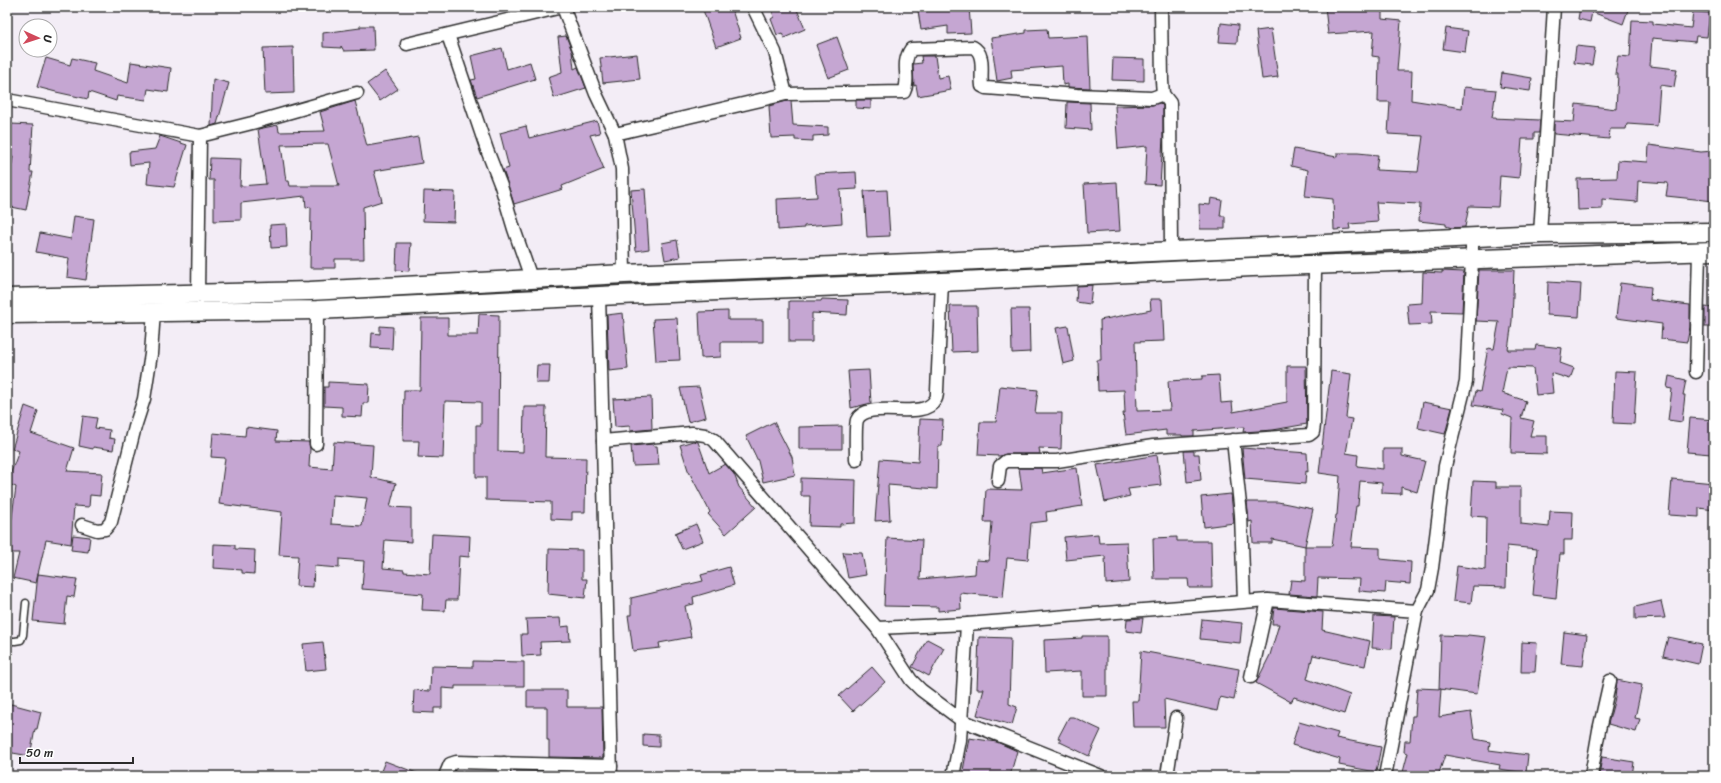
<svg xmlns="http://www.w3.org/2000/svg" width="1721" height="783" viewBox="0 0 1721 783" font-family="Sriracha,sans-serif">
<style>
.building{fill:#c5a6d2;stroke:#2b2b2b;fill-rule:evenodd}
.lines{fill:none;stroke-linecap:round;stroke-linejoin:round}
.lane-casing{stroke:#2b2b2b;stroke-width:9}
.street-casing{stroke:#2b2b2b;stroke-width:15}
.secondary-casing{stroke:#2b2b2b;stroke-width:21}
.lane{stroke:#fff;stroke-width:6}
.street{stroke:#fff;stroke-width:12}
.secondary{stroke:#fff;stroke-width:18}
</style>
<rect width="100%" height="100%" fill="#f3edf6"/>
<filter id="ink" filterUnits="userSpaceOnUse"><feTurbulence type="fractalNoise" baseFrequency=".025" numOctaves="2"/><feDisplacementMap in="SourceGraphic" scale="8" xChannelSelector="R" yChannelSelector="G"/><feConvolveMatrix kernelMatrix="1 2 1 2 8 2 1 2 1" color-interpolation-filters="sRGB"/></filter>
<g filter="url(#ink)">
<g class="building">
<polygon points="702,7 731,7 741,38 716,47"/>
<polygon points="771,7 796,7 805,29 784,38 782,33 777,35 771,19 774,17"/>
<polygon points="922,7 969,7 971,33 948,34 948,26 921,30 918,11 922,11"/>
<polygon points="1325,7 1382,7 1382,19 1401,21 1397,71 1412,71 1411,100 1462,108 1464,87 1496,90 1492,118 1540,120 1539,133 1534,133 1534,139 1522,139 1519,178 1500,176 1498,207 1469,206 1465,227 1452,228 1446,226 1446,224 1419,221 1420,204 1376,202 1378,222 1349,224 1350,229 1334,230 1333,199 1305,196 1308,170 1291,166 1294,149 1337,157 1337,153 1358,153 1378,155 1376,170 1418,172 1423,136 1388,134 1390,102 1378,102 1379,57 1372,56 1374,31 1328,34"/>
<polygon points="1580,7 1621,7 1628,10 1623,24 1592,12 1590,22 1578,19"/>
<polygon points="1693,12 1710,13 1707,37 1696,36 1695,42 1652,38 1650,66 1677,69 1674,87 1660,85 1657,126 1627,124 1626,129 1610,129 1609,139 1554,134 1554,121 1574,122 1576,104 1616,109 1618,74 1615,74 1618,56 1630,57 1632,20 1653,21 1653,24 1691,28"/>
<polygon points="1221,23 1238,25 1237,43 1219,42"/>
<polygon points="360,26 373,26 374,50 344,51 341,46 341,48 323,47 323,33 360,28"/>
<polygon points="1446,28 1468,31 1465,52 1443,49"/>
<polygon points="1047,29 1048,38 1088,36 1090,88 1068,87 1068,84 1063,85 1062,66 1011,70 1012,78 997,81 991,38 1026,33 1026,30"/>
<polygon points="1271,29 1278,77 1262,79 1256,31"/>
<polygon points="566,36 572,51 574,69 578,67 586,88 554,98 548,77 562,72 558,37"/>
<polygon points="837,37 849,70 828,78 816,45"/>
<polygon points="1576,46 1595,48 1592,65 1574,63"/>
<polygon points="293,47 294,93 265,94 263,48"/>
<polygon points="502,48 507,69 530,62 535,79 477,97 471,80 476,79 471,56"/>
<polygon points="637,54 640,79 603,83 600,58"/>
<polygon points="921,56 935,56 938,78 948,76 951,90 918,96 916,85 914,86 913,66 913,64 922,63"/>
<polygon points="46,58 70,65 72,58 95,63 93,71 128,83 131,62 171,68 168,92 148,89 146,100 117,96 116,101 89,92 88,99 56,92 37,87"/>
<polygon points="1113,58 1144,59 1144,81 1112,80"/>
<polygon points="385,71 398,89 380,101 367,84"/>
<polygon points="1502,73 1532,78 1530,91 1500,87"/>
<polygon points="213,79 229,83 217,124 211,126"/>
<polygon points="856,100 871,100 871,109 856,108"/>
<path d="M355 101 367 146 418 137 422 163 374 171 382 201 363 207 364 259H335V268H310L311 207 306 208 305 196 241 203V220L214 221V180H209L210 158 241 159 240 186 266 184 258 129 278 125 279 132 325 131 320 112ZM328 144 339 186H290L289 181H286L281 145Z"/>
<polygon points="787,101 791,101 793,125 828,127 828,135 813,136 813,141 795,140 795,137 771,138 769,106"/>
<polygon points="1067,102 1090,103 1091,130 1066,128"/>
<polygon points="1160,103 1163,106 1163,138 1160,185 1145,184 1147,146 1118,149 1115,106 1152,105"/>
<polygon points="597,121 600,133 590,135 604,169 562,186 563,189 514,204 503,170 509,168 500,133 526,126 529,138"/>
<polygon points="11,124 33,125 30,172 33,172 26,210 7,206 7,192 13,157 10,156"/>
<polygon points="160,136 187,145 174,187 147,184 149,163 130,165 129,152 155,149"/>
<polygon points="1649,145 1701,152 1714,151 1714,201 1666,196 1668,183 1638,181 1637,202 1602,199 1602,209 1578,210 1577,179 1617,178 1618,160 1648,162"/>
<polygon points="856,172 857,189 840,190 842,223 804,226 804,228 778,230 777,199 817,197 815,174"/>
<polygon points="1117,182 1120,231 1087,233 1084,184"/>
<polygon points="645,189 649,249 636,251 631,190"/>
<polygon points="887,190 890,236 867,237 864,191"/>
<polygon points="424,191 455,192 454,222 423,221"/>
<polygon points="1211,198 1222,200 1220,216 1225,216 1225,229 1200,229 1199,204 1210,205"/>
<polygon points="74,216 94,219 86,280 67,277 69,258 36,252 40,233 71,239"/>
<polygon points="286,224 287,247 271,248 270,225"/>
<polygon points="677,240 680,257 665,260 662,243"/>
<polygon points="397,243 411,243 409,271 396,270"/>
<polygon points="1479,270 1514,270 1512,321 1508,350 1535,350 1536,345 1562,348 1560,363 1574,368 1570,379 1551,373 1553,393 1536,395 1533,368 1507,367 1502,393 1526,401 1521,418 1534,421 1530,436 1547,436 1547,454 1511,453 1512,418 1502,414 1503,410 1473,405 1476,391 1480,392 1488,348 1494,349 1499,322 1476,321"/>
<polygon points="1442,271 1464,272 1462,312 1431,311 1432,324 1409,325 1407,304 1422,303 1423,272 1442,273"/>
<polygon points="1548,282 1581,284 1579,317 1547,315"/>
<polygon points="1620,283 1651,287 1650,300 1690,305 1690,327 1687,342 1661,339 1662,324 1616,318"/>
<polygon points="1092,285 1090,304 1076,302 1077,286"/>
<polygon points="822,299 848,300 847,315 812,313 812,342 789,342 789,301 821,301"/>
<polygon points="1150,299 1162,299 1164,341 1135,342 1137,411 1170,410 1168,381 1202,379 1202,376 1219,375 1221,403 1232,402 1233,412 1287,402 1287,366 1306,366 1307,424 1273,430 1243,432 1244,427 1194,431 1194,436 1182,436 1182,435 1166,435 1166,430 1126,435 1123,413 1125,413 1124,390 1098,391 1097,360 1101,360 1100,320 1151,310"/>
<polygon points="950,306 977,306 978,351 952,352"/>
<polygon points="1705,307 1714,308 1714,327 1705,327"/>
<polygon points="1011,309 1029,309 1030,352 1012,353"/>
<polygon points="728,311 728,320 763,320 763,342 721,342 721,357 701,358 699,312"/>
<polygon points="623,313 628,369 609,371 607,315"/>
<polygon points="479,314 499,315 498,451 523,452 524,407 546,407 545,457 586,458 585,512 572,512 572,520 551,519 551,502 486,500 486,477 476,477 476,425 481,425 481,402 445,401 443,458 418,457 419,441 403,441 404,390 420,390 421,318 448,318 448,335 478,335"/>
<polygon points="677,318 680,360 656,361 653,319"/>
<polygon points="380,326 393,327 392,349 371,348 372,333 380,334"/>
<polygon points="1068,326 1074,361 1063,364 1056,328"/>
<polygon points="537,365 550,365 549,383 536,383"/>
<polygon points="869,370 871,403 851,408 848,371"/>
<polygon points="1331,371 1351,374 1346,418 1352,419 1346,453 1358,455 1357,466 1383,469 1383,449 1402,449 1402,456 1425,461 1417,492 1401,487 1401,494 1382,493 1382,483 1360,481 1358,506 1356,506 1351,547 1380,548 1380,559 1411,562 1410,584 1386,582 1385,593 1359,591 1360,579 1318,578 1317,596 1289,594 1291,580 1305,581 1305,546 1332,546 1336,515 1337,515 1340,476 1319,473"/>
<polygon points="1615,371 1637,372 1634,424 1613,423"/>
<polygon points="1669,376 1686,380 1683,395 1685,395 1682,422 1668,420 1672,389 1667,388"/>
<polygon points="328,382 369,384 368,403 363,403 362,417 342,416 342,407 324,406 324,387 328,387"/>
<polygon points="1000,386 1038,390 1035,413 1062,413 1061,449 1039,448 1040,454 1006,454 1000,456 978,455 980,422 996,422"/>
<polygon points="699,387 706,417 688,422 680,388"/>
<polygon points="651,397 652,429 630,431 630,426 615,427 613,399"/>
<polygon points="1423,402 1452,408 1445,434 1418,428"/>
<polygon points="25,406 38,411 31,433 74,448 67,471 102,473 100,496 90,495 89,507 74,506 71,544 46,540 38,574 77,579 74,597 67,596 64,624 33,621 38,574 36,583 13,578 19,553 7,553 16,487 7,483 19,451 12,449"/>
<polygon points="83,416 97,418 95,428 110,430 109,438 115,439 113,450 93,447 93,449 79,446"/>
<polygon points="1690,418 1714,420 1711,454 1687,452"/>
<polygon points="920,419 943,420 942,446 938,446 937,489 888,485 890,520 875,521 880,459 918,462"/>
<polygon points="774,422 792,457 795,475 763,482 758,461 746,436"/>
<polygon points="842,426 842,449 799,449 799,427"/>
<path d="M246 427 277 431 276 441 309 442 310 449 309 467 332 469 334 442 373 445 371 477 396 483 390 507 411 508V542L385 540 383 568 404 570V572L430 574 432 534 470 536 469 557 459 556 457 600H446L445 611 422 610 423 594 362 589 364 561 339 559V568L314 566 313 587 296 586 298 556 279 555 282 512 219 504 225 458 211 457 213 433 245 436ZM333 495 367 498 362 526 331 524Z"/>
<polygon points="693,441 698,442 709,473 725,464 734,474 739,487 756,507 726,534 708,514 710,512 688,470 680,445"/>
<polygon points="653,444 653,446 657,446 659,465 633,466 631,446"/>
<polygon points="1242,448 1307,453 1308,472 1306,471 1305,484 1245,479"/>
<polygon points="1184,451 1194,451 1194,454 1199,454 1201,480 1187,482"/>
<polygon points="1157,455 1161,485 1128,489 1130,496 1105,502 1097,465"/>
<polygon points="1019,468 1041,468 1042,473 1077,468 1082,506 1046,512 1047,521 1031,523 1028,560 1007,558 1003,597 960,593 961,609 938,611 938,607 884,606 887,538 922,540 920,579 975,574 976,560 989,561 992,522 984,522 986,489 1022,490"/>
<polygon points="801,478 856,480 855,523 840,524 840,527 809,526 810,496 801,496"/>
<polygon points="1672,479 1714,483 1714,510 1699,508 1699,517 1669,515"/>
<polygon points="1473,481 1496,482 1496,487 1521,487 1521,524 1549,527 1550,511 1573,512 1572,540 1564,540 1564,554 1560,554 1556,598 1533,595 1537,549 1507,546 1506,587 1473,586 1471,603 1453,601 1457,566 1485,570 1486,517 1471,516"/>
<polygon points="1231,494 1234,523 1204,527 1201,497"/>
<polygon points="1247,502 1278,502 1313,509 1305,546 1272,539 1272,543 1253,543 1252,521 1249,522"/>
<polygon points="696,524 703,541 682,549 675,533"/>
<polygon points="1098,534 1099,543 1127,542 1129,582 1106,584 1105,556 1066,560 1064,537"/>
<polygon points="73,535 90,537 88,552 71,550"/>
<polygon points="1177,537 1177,541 1211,541 1212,588 1189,588 1188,579 1154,579 1153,538"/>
<polygon points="214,544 235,545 235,549 255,550 254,574 242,573 242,570 213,568"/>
<polygon points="549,549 582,550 582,579 587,579 585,598 548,594"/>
<polygon points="843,552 862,553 866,575 848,578"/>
<polygon points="729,567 734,585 693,597 694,604 685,606 691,637 659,643 660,648 633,651 628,615 631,615 631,598 703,581 701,575"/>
<polygon points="1661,601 1665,618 1635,619 1635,607"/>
<polygon points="1274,608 1323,612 1322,630 1370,641 1365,666 1313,655 1307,679 1350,695 1344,714 1294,697 1291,702 1256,683 1270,655 1279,624 1272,624"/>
<polygon points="1374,616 1394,617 1392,649 1372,648"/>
<polygon points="560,618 561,627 569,626 570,641 540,642 541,655 522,656 521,634 527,634 526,619"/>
<polygon points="1143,618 1141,633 1126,631 1127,619"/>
<polygon points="1202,619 1242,623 1240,643 1200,639"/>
<polygon points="1564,632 1587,635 1583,666 1561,664"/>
<polygon points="1441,635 1467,636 1468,635 1486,637 1477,694 1439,689"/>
<polygon points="1082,636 1107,636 1107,696 1082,696 1082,671 1045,673 1044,640 1082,638"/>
<polygon points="979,637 1011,638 1009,704 1017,707 1012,725 977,715 984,689 977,689"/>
<polygon points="1668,637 1702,644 1698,664 1663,656"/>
<polygon points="927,639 944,648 929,676 912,667"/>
<polygon points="323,642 326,669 306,671 303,644"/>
<polygon points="1522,642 1537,643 1535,672 1521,672"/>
<polygon points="1141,651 1239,669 1234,700 1220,697 1217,711 1164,699 1165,727 1133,727 1132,701 1138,701"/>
<polygon points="473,661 524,662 524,686 455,686 455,689 442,688 442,708 434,708 434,713 413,712 414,690 430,691 431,666 473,667"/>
<polygon points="872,667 885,682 853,711 839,696"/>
<polygon points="1617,680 1642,685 1635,718 1640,719 1636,732 1608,724 1615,698"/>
<polygon points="1417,688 1441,689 1439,717 1471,712 1475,739 1490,742 1489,750 1528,755 1526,773 1499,769 1500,765 1445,755 1438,776 1402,776 1408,753 1404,752 1405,741 1410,741 1412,716 1415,716"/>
<polygon points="527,690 567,690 567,707 602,707 603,758 549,757 549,740 547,740 547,707 527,707"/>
<polygon points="7,703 41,712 37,729 35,729 30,756 7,752"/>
<polygon points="1069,717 1073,717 1101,730 1089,756 1060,742 1060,739 1058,738"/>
<polygon points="1299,722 1338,733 1336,738 1381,747 1376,772 1339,765 1340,759 1292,745"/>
<polygon points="643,734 659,735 659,747 643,746"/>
<polygon points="969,738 997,742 1017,751 1010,776 962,776"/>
<polygon points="1602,757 1634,762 1632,776 1599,776"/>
<polygon points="385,761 422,775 421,776 379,776"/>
</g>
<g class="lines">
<defs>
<polyline id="lane" points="7,641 15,641 21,640 23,635 26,603"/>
<g id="street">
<polyline points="563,7 596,94 615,134 622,169 624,274"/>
<polyline points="753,7 775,52 786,94"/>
<polyline points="1161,7 1162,81 1163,94 1170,103 1171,251"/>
<polyline points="448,35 487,150 501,186 514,229 531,278"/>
<polyline points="407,44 562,7"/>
<polyline points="7,100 200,136 252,123 357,93"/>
<path d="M615 134 786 94 904 92C911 78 900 65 911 49L973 47C986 54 980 73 982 86L986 88 1077 95 1152 98 1163 94"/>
<polyline points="1540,234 1554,7"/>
<polyline points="198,294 200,136"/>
<polyline points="599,296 603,441 692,433 705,435 714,440 877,628 967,624 1268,600 1417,611 1428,590 1432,568 1445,466 1466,382 1472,260 1472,238"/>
<polyline points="1696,372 1699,252"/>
<polyline points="1233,440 1241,514 1244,601"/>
<polyline points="603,441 611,776"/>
<polyline points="316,444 317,310"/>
<path d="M856 460C856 452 855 426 857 420 867 398 924 422 935 400 937 398 937 394 937 391L942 282"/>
<polyline points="998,481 1000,466 1006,461 1057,461 1153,446 1309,435 1313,432 1314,425 1315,265"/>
<polyline points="82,525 97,530 105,529 111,522 135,427 144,399 151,354 154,311"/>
<polyline points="877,628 911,680 921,690 961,720 1101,776"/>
<polyline points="1251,677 1268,600"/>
<polyline points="504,763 504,776"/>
<polyline points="445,776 450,764 456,762 611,766"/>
<polyline points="953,776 960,740 967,624"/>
<polyline points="1167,776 1176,718"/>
<polyline points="1385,776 1417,611"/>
<polyline points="1591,776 1599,730 1610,681"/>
</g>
<g id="secondary">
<polyline points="7,298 310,291 624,274 936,262 1540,234 1714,232"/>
<polyline points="7,314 317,310 620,295 942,282 1252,267 1714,251"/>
</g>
</defs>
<use href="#lane" class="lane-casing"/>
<use href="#street" class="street-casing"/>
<use href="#secondary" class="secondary-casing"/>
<use href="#lane" class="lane"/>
<use href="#street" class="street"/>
<use href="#secondary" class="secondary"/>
</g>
</g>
<rect width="1721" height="783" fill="none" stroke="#fff" stroke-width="24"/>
<rect x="12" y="12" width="1697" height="759" fill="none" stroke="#2b2b2b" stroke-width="1.5" filter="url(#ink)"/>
<g transform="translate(38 38) rotate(93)"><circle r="19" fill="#ffffff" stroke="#aaaaaa"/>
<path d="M0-3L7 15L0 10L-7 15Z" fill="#d1495b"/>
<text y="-6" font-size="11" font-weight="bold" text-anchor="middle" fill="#2b2b2b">U</text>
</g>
<path d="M20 757v6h113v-6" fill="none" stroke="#2b2b2b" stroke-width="2"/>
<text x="26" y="757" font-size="12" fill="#2b2b2b" stroke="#ffffff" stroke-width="3" paint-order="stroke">50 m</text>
</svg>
